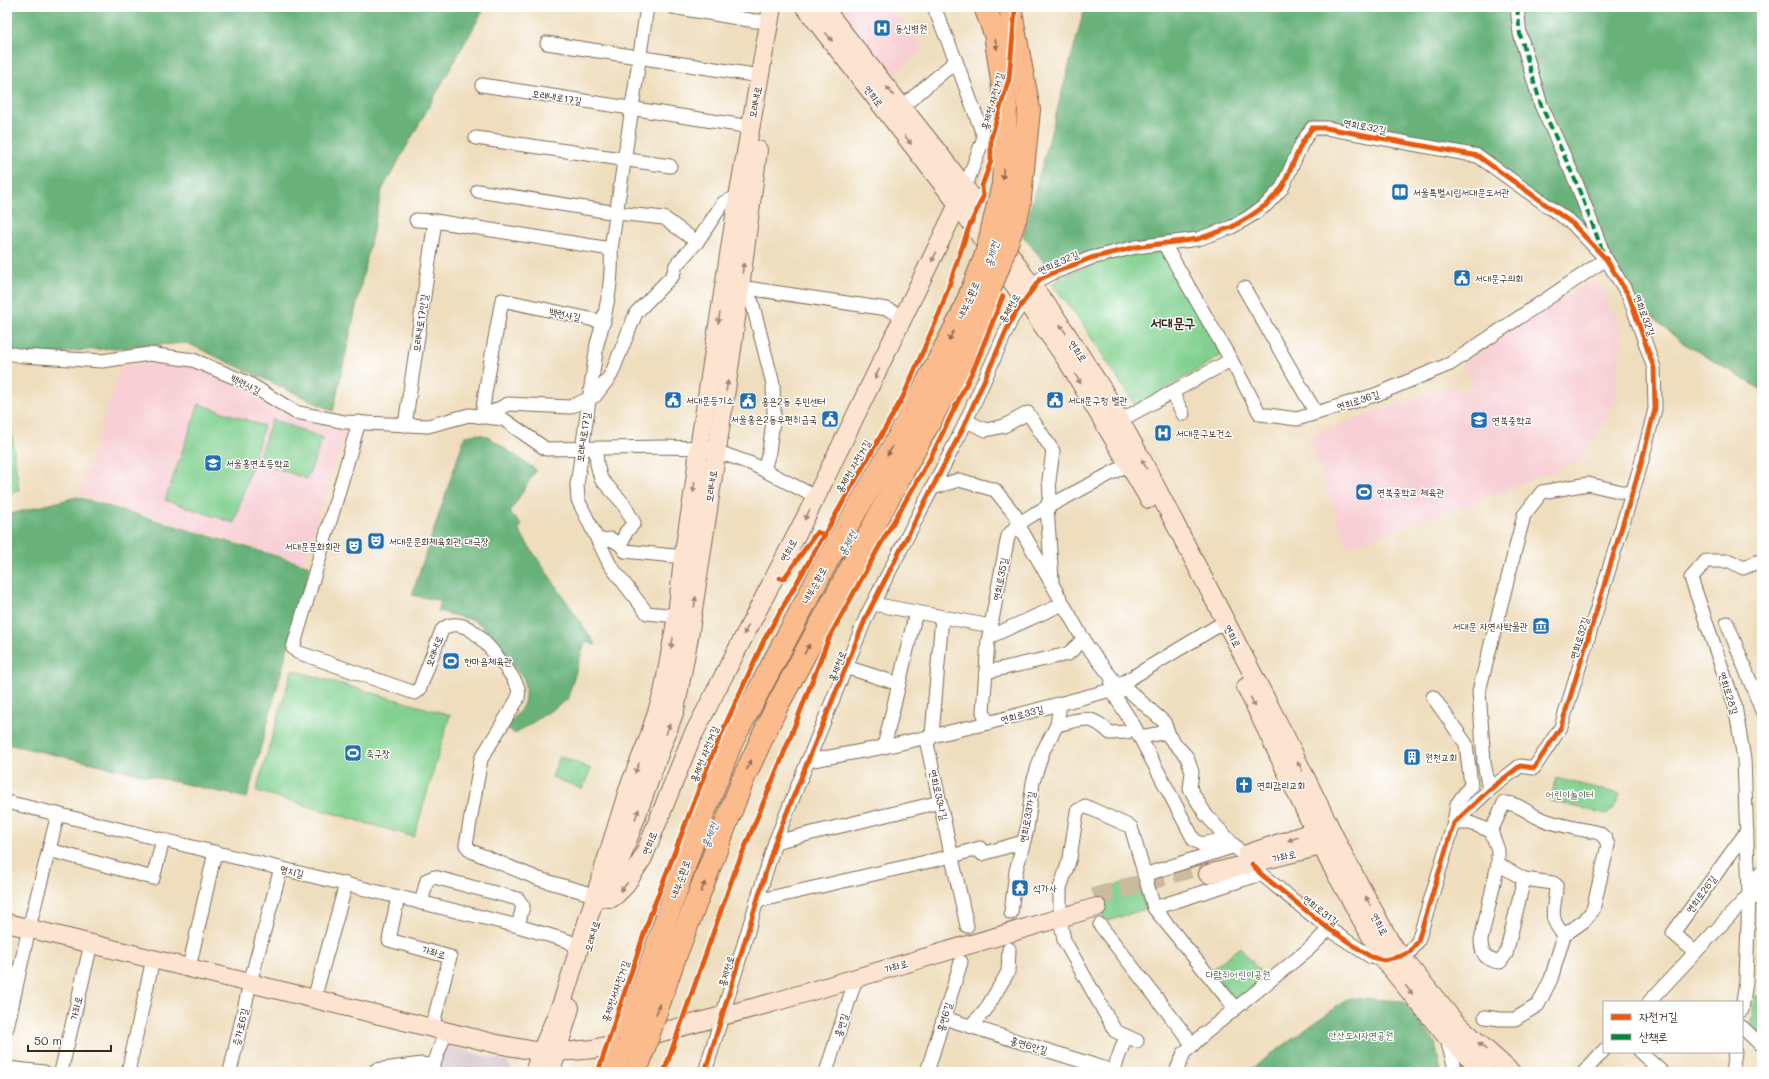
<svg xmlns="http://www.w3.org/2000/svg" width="1769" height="1079" viewBox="0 0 1769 1079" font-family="Mali,'Poor Story',sans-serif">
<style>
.built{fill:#f7cfd4}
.industrial{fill:#d2bdc8}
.green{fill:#81d08f;stroke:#5e7d56}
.forest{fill:#68b27a;stroke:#526e4c}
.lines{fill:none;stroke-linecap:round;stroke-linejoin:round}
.secondary-tunnel{stroke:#cbba9e;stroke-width:18;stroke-dasharray:18 9;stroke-linecap:butt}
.street-casing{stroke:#7a6956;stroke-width:15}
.secondary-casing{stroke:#7a6956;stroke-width:20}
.street{stroke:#fff;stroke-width:13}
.secondary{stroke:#fde4d1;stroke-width:18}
.highway-bridge-casing{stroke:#7a6956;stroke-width:24;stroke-linecap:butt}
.highway-bridge{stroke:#fbbb8c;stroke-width:22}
.quiet{stroke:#00873e;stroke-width:4;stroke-dasharray:8 4;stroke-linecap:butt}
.cycleway-casing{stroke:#fff;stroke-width:8}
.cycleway{stroke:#e8590c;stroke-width:5}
.oneway{fill:#9c8778}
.oneway2{fill:#916b50}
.labels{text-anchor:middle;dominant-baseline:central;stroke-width:3;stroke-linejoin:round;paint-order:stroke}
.poi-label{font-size:10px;fill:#3b2a1e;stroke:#fff;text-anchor:start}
.street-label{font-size:10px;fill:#3b2a1e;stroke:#fff}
.park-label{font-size:10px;fill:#505c40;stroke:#fff}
.water-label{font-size:11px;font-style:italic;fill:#4d5e6b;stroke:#fff}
.district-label{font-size:14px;font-weight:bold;fill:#3b2a1e;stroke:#fff}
</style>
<rect width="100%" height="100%" fill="#fff"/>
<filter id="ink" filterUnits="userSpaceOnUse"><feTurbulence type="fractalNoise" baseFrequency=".025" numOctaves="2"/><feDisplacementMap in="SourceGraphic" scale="8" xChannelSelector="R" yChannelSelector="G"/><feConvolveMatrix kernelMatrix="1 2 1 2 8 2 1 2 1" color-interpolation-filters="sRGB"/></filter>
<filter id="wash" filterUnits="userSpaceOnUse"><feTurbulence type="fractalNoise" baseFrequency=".012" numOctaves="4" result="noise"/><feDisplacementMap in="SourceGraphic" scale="16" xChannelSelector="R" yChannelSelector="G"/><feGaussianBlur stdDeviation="0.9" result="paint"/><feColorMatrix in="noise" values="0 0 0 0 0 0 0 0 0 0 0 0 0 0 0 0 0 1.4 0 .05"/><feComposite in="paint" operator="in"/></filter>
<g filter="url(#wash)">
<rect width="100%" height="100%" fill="#efdebe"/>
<g class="built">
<polygon points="839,7 892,7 924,49 892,76"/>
<polygon points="1590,280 1600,285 1622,331 1614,404 1581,460 1477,502 1347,547 1308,436 1452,385 1460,393 1472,384 1462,364"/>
<polygon points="184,361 245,390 299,421 347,430 302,562 79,495 121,366"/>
</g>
<polygon class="industrial" points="444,1045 501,1060 508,1063 513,1072 434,1072"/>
<g class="green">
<polygon points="1138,250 1165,251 1222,355 1136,407 1082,323 1052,284 1067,274"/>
<polygon points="7,399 19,491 7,493"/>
<polygon points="199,404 264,426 234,523 165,500"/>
<polygon points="272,419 323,438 307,479 257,461"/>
<polygon points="292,670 450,715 414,837 256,791"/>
<polygon points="560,756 591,769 582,789 552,777"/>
<polygon points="1556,778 1620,794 1613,810 1606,814 1550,801"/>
<polygon points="1138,880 1145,909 1105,922 1097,889"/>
<polygon points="1240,947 1265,978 1236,1001 1211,970"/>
<polygon points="1755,996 1762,997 1762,1038 1750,1026"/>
</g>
<g class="forest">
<polygon points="7,7 485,7 382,190 333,411 187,343 73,351 7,362"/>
<polygon points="1085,7 1762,7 1762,390 1680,341 1629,296 1573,224 1478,156 1312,128 1282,188 1232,227 1053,273 1023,236"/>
<path d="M477 434 487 436 536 470 510 512 522 526 518 530 596 645 585 642 567 700 515 734 506 727C522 708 528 706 524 679L481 625 473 620 438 611 441 601 412 595 465 436Z"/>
<polygon points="77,497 310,566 247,798 7,744 7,515"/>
<polygon points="1349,998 1403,1001 1435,1042 1441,1072 1247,1072"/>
</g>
</g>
<g filter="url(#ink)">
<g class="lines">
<polyline class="secondary-tunnel" points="1095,897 1209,864"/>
<defs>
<g id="street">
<path d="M647 7 611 249C613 280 606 314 597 344L577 485 578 500 610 565 647 613 677 616"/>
<polyline points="673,7 755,21 769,21"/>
<polyline points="934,7 956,61 984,137 965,188"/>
<polyline points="1517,7 1520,34 1541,105 1576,182 1602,250"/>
<polyline points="547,43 760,76"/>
<polyline points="482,85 751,127"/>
<polyline points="902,107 956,61"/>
<polyline points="476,138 670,166"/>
<polyline points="478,191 617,213 664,218 697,242"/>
<polyline points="416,220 435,221 611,249"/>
<polyline points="1164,244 1231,360"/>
<polyline points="740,287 752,302 773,384 774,413 769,452 764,470"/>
<polyline points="740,287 887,309 905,317"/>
<polyline points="1244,288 1316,413"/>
<polyline points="7,353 23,356 102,361 149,354 193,360 248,383 295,412 345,422 428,426 469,415 503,419 546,449 664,447 699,448 727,455 752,464 816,497"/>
<polyline points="1172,392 1183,414"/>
<polyline points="482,417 508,404 570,407 595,396 611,375 636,313 673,275 676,265 697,242 723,203 743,194"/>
<polyline points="482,417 485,393 502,300 604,322"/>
<polyline points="1121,420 1231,360 1260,414 1297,419 1375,395 1450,364 1606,259"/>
<polyline points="966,421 986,430 1004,426 1028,413 1053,451 1049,480 1050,497 1047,507 1052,580"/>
<path d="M359 422 293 648 297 652 415 693 419 690 442 630C451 621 465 625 474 632 486 642 513 674 518 688 519 692 519 696 517 700L481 759 466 845 471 851 539 879 594 895"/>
<polyline points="405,425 435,221"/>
<polyline points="596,449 597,464 601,479 623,503 634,523 626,532 621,545"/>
<polyline points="932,488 959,480 995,490 1015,515 1018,524 1087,646 1112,678 1111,690"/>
<polyline points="598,541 611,539 621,545 625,551 674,556 683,558"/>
<polyline points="873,604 991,626"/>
<polyline points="942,617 932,735 927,744 967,926"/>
<polyline points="1727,623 1762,711"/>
<polyline points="989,637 1063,604"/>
<polyline points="846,667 899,684"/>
<polyline points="986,672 1068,654 1084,639"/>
<polyline points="1111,690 1128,690 1164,722 1170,738 1187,757 1192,772 1190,789 1206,815 1243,855"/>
<polyline points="1111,690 1134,726 1194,840 1201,844 1228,839"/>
<path d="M1433 697 1466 744 1471 785 1457 804 1454 823H1470L1491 831 1504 803C1515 802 1526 811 1535 816 1553 825 1580 829 1599 833L1605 838 1608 845 1593 910 1584 921 1564 935 1551 979 1538 1005 1515 1019H1500L1485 1017"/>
<polyline points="988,723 983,712 988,641 1008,536 1018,524 1034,514 1129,464"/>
<path d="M1057 725C1082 719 1090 713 1110 733L1127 732 1134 726"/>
<polyline points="1140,737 1168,732"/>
<polyline points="884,747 916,612"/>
<polyline points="808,761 884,747 988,723 1111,690 1216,627"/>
<polyline points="1489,790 1484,762 1479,691 1524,515 1542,492 1588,484 1631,494"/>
<polyline points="7,802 518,926 568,941 579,949"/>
<path d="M1491 831 1498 850V864L1481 940C1481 953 1486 961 1500 962L1506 954 1524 879 1498 864"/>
<polyline points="775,842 940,802"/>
<polyline points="49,850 153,878 163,840"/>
<polyline points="1144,875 1235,846"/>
<path d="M1524 879 1553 883 1556 885C1556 908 1546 916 1564 935"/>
<polyline points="1749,895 1762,899"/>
<polyline points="398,897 389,940 450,957 432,1028"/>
<polyline points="757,901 952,856 980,848 982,854 1023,842"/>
<polyline points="421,903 427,880 434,877 518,899 523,906 518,926"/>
<polyline points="1060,908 1060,888 1070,858 1077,811 1085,806 1131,827 1154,908 1235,1008"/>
<polyline points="1154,908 1261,874"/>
<polyline points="1011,913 1016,871 1027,829 1033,782 1043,751 1057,725 1060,704"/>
<polyline points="1060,918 1064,940 1115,1031 1137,1041"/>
<polyline points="1100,925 1193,1045"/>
<polyline points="1695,952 1673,933 1747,831"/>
<polyline points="189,968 215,852"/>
<polyline points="314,999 346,884"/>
<polyline points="1649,1002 1749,895 1762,871"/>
<polyline points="1742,1010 1746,981 1749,895 1744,759 1735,706 1691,578 1706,561 1730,561 1743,568 1762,560"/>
<polyline points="944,1018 1113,1071"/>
<polyline points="970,1026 985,1011 1008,972 1009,949"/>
<polyline points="1742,1027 1762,1046"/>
<polyline points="7,1028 29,928 58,814"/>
<polyline points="1446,1036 1456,1072"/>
<polyline points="1640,1052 1662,1072"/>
<polyline points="7,1068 44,1072"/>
<polyline points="61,1072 91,944"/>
<polyline points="128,1072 153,959"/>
<polyline points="230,1072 250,983 281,868"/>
<polyline points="376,1072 376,1070 422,1064 433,1066"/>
<polyline points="431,1072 446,1031"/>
<polyline points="705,1072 775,842 867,615 962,430 1012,318 1040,279 1053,273 1091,258 1136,247 1198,239 1232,227 1249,217 1266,205 1282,188 1302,143 1312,128 1326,128 1478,156 1573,224 1606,259 1629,296 1654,368 1655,409 1641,464 1561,727 1534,768 1520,766 1489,790 1454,823 1418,941 1410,952 1401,956 1384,960 1371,957 1329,929 1261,874 1252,864"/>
<polyline points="826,1072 856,978"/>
<polyline points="927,1072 961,962"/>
<polyline points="1113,1072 1126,1036"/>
<polyline points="1176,1072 1184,1053 1203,1035 1310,948 1329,929"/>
<polyline points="1584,1072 1604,1050"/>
<polyline points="1732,1072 1735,1052"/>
</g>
<g id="secondary">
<polyline points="805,7 958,204 1068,362 1149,499"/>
<polyline points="823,7 937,151 975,201 1023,274 1053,313 1106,395 1141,458 1289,744 1345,858 1392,945 1454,1021 1511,1072"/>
<polyline points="1246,687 1329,861 1384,960 1446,1036 1485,1072"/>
<polyline points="1247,854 1327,827"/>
<polyline points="1208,874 1333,843"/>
<polyline points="609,886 620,861 675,710 689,637 732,349 758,150"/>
<polyline points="598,897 612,898 617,894 624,887 643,858 691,739 816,497 962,196"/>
<polyline points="7,923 497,1044 541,1052 573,1051 593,1049 643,1037 771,1003 1097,907"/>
<polyline points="534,1072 541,1052 563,1000 629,787 648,740 663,693 677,616 683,558 694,489 699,448 738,197 772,7"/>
<polyline points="551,1072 570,1008"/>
</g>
</defs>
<use href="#street" class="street-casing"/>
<use href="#secondary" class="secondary-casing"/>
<use href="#street" class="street"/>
<use href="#secondary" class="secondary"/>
<defs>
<g id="highway-bridge">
<polyline points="613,1072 696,833 731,743 827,561 898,438 961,317 986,255 1003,184 1006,108 995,34 985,7"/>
<polyline points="636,1072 673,962 744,777 777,706 960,365 997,271 1019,208 1029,110 1010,7"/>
</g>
</defs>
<use href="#highway-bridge" class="highway-bridge-casing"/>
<use href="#highway-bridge" class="highway-bridge"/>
<polyline class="quiet" points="1517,7 1520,34 1541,105 1576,182 1603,252"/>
<defs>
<g id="cycleway">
<polyline points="780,578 783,579 785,577 817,532 825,535"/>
<polyline points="598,1072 650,916 714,750 764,640 903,397 940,312 969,227 983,197 982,186 991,161 991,138 1009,79 1015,11 1014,7"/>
<polyline points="664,1072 735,871 782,758 829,638 879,547 931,457 975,366 1003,296"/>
<polyline points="705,1072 775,842 867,615 962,430 1012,318 1040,279 1053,273 1091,258 1136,247 1198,239 1232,227 1249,217 1266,205 1282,188 1302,143 1312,128 1326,128 1478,156 1573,224 1606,259 1629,296 1654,368 1655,409 1641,464 1561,727 1534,768 1520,766 1489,790 1454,823 1418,941 1410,952 1401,956 1384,960 1371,957 1329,929 1261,874 1252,864"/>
</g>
</defs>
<use href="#cycleway" class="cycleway-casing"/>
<use href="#cycleway" class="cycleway"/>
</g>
<defs><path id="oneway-solid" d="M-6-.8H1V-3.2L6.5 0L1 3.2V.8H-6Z"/></defs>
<g class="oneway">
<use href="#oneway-solid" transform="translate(829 37) rotate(52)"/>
<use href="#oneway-solid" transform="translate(890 91) rotate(-128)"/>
<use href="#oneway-solid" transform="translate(908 140) rotate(52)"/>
<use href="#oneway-solid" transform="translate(934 257) rotate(116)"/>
<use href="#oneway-solid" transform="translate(743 268) rotate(-83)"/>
<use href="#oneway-solid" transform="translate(719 318) rotate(99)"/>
<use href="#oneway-solid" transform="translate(1063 329) rotate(-124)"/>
<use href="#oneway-solid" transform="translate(877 374) rotate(116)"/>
<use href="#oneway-solid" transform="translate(1078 379) rotate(59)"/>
<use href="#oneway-solid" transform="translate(727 386) rotate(-81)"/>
<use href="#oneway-solid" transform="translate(1144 464) rotate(-116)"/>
<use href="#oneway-solid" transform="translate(694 487) rotate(97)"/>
<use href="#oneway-solid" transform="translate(807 515) rotate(118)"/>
<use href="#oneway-solid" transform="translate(695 602) rotate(-82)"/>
<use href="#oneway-solid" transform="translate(746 630) rotate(118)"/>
<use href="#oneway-solid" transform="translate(672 643) rotate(101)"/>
<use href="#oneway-solid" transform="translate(1253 702) rotate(64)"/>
<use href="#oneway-solid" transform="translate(668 729) rotate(-70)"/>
<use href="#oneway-solid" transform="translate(1300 766) rotate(-117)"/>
<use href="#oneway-solid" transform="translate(637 768) rotate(112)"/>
<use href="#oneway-solid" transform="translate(637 814) rotate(-70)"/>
<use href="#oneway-solid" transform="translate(1293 839) rotate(162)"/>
<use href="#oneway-solid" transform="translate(624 887) rotate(129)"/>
<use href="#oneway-solid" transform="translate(1368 901) rotate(-118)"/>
<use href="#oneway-solid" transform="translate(1409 990) rotate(51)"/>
<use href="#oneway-solid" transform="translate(1482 1046) rotate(-138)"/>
</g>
<g class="oneway2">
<use href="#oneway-solid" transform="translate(996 44) rotate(81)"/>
<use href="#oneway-solid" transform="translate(1003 174) rotate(92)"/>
<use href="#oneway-solid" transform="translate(951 336) rotate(118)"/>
<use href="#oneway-solid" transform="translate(890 451) rotate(120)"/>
<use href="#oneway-solid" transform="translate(807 649) rotate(-62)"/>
<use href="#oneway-solid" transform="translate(749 765) rotate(-65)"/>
<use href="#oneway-solid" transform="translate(703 887) rotate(-69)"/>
<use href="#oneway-solid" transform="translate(658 1009) rotate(-71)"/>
</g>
</g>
<defs>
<symbol id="hospital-square" viewBox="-11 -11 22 22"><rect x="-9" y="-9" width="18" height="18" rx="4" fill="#1f6fb2" stroke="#fff"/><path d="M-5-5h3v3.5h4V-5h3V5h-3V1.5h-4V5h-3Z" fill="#fff"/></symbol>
<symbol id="library-square" viewBox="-11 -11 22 22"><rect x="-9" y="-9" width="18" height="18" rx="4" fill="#1f6fb2" stroke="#fff"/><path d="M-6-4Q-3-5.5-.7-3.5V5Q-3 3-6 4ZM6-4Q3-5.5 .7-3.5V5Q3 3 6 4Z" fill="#fff"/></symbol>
<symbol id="civic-square" viewBox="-11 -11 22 22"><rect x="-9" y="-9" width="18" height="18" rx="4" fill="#1f6fb2" stroke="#fff"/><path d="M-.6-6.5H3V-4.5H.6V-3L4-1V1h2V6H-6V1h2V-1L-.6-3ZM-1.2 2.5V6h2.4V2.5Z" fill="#fff"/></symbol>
<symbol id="school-square" viewBox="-11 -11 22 22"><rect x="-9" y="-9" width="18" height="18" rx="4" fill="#1f6fb2" stroke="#fff"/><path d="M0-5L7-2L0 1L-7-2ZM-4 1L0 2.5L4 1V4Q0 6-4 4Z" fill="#fff"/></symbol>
<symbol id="stadium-square" viewBox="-11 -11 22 22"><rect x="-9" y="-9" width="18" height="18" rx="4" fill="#1f6fb2" stroke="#fff"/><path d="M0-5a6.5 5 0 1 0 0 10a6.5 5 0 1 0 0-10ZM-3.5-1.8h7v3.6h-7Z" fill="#fff"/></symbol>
<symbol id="theatre-square" viewBox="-11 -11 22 22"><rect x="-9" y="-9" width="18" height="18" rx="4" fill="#1f6fb2" stroke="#fff"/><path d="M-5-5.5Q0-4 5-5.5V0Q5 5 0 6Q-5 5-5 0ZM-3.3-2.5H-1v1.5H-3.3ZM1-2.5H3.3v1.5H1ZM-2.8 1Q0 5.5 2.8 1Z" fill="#fff"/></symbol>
<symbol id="museum-square" viewBox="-11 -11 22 22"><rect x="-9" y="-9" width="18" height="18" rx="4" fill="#1f6fb2" stroke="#fff"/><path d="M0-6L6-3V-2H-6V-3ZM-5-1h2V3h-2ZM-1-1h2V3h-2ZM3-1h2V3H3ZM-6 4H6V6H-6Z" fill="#fff"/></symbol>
<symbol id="building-square" viewBox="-11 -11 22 22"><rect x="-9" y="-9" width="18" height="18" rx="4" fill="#1f6fb2" stroke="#fff"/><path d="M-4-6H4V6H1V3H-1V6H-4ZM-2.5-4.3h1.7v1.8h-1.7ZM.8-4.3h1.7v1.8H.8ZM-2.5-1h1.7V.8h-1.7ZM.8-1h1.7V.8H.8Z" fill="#fff"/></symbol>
<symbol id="church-square" viewBox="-11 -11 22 22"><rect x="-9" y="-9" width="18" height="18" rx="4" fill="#1f6fb2" stroke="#fff"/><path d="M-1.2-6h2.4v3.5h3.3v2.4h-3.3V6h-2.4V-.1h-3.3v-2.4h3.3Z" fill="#fff"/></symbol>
<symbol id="temple-square" viewBox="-11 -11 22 22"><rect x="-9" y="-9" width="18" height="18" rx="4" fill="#1f6fb2" stroke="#fff"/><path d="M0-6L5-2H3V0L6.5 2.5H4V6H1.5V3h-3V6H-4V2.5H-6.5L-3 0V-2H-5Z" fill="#fff"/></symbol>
</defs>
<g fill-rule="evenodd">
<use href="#hospital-square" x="872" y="18" width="20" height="20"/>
<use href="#library-square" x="1390" y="182" width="20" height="20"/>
<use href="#civic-square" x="1452" y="268" width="20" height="20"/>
<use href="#civic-square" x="663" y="390" width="20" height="20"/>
<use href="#civic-square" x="1045" y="390" width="20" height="20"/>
<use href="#civic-square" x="738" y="391" width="20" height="20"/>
<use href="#civic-square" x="820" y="409" width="20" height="20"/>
<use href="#school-square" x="1469" y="410" width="20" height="20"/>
<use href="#hospital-square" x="1153" y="423" width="20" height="20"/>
<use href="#school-square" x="203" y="453" width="20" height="20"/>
<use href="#stadium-square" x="1354" y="482" width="20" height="20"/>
<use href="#theatre-square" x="366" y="531" width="20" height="20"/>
<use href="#theatre-square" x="344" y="536" width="20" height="20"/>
<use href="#museum-square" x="1531" y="616" width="20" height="20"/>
<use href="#stadium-square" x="441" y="651" width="20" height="20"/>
<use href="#stadium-square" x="343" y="743" width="20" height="20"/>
<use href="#building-square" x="1402" y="747" width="20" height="20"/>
<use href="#church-square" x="1234" y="775" width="20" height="20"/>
<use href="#temple-square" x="1010" y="878" width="20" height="20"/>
</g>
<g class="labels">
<g class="poi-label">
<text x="895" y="28">동신병원</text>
<text x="1413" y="192">서울특별시립서대문도서관</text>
<text x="1475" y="278">서대문구의회</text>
<text x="686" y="400">서대문등기소</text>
<text x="1068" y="400">서대문구청 별관</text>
<text x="761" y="401">홍은2동 주민센터</text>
<text x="817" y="419" text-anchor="end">서울홍은2동우편취급국</text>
<text x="1492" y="420">연북중학교</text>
<text x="1176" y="433">서대문구보건소</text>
<text x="226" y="463">서울홍연초등학교</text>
<text x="1377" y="492">연북중학교 체육관</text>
<text x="389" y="541">서대문문화체육회관 대극장</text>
<text x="341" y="546" text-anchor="end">서대문문화회관</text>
<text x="1528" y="626" text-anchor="end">서대문 자연사박물관</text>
<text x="464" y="661">한마음체육관</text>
<text x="366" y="753">축구장</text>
<text x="1425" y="757">원천교회</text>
<text x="1257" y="785">연희감리교회</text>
<text x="1033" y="888">석가사</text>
</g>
<g class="street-label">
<text transform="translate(874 96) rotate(53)">연희로</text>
<text transform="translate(557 97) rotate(9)">모래내로17길</text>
<text transform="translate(992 101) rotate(-74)">홍제천 자전거길</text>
<text transform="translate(755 102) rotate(-79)">모래내로</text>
<text transform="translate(1365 126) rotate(11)">연희로32길</text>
<text transform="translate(1058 262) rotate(-24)">연희로32길</text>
<text transform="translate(968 300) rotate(-67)">내부순환로</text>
<text transform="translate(1009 308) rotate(-60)">홍제천로</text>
<text transform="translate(565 314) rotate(12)">백련사길</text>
<text transform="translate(1645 315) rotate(70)">연희로32길</text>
<text transform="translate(420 323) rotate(-82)">모래내로17안길</text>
<text transform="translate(1078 351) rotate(56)">연희로</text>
<text transform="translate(246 384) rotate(27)">백련사길</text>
<text transform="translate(1358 400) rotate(-18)">연희로36길</text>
<text transform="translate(583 437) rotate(-82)">모래내로17길</text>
<text transform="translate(853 466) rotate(-60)">홍제천 자전거길</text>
<text transform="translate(711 486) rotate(-82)">모래내로</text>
<text transform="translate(788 550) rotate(-62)">연희로</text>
<text transform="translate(1000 579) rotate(-79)">연희로35길</text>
<text transform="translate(814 585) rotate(-62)">내부순환로</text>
<text transform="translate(1233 636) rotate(63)">연희로</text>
<text transform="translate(1579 638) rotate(-73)">연희로32길</text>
<text transform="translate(434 651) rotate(-69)">모래내로</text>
<text transform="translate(837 666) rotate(-68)">홍제천로</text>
<text transform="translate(1729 693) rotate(73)">연희로28길</text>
<text transform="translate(1022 714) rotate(-15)">연희로33길</text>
<text transform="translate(704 754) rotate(-68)">홍제천 자전거길</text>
<text transform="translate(939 795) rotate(77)">연희로33나길</text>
<text transform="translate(1027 817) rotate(-80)">연희로33가길</text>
<text transform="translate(649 843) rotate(-68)">연희로</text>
<text transform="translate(1284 856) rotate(-14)">가좌로</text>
<text transform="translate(292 871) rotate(14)">명지길</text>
<text transform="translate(680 879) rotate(-71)">내부순환로</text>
<text transform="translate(1701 894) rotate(-54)">연희로26길</text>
<text transform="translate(1321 910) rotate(38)">연희로31길</text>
<text transform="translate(1380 924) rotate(62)">연희로</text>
<text transform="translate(592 936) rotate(-73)">모래내로</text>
<text transform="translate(434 952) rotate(16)">가좌로</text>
<text transform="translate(896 966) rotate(-17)">가좌로</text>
<text transform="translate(726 971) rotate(-73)">홍제천로</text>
<text transform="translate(615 991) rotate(-71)">홍제천서자전거길</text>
<text transform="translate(76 1008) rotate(-77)">가좌로</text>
<text transform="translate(944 1017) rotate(-73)">홍연6길</text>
<text transform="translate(841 1025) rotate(-72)">홍연길</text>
<text transform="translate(240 1027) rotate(-77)">증가로6길</text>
<text transform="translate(1029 1045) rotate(17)">홍연6안길</text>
</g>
<g class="park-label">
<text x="1570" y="794">어린이놀이터</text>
<text x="1238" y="974">다람쥐어린이공원</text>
<text x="1361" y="1035">안산도시자연공원</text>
</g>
<g class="water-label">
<text transform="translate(991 254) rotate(-75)">홍제천</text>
<text transform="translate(847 543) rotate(-61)">홍제천</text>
<text transform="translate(709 835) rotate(-68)">홍제천</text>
</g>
<g class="district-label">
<text x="1173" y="322">서대문구</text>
</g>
</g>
<rect width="1769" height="1079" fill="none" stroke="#fff" stroke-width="24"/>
<rect x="1603" y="1001" width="140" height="52" fill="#ffffff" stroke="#b1aaa5"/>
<rect x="1611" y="1014" width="20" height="6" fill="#e8590c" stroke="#b1aaa5"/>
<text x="1639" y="1021" font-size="12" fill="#3b2a1e">자전거길</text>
<rect x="1611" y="1034" width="20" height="6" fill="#00873e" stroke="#b1aaa5"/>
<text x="1639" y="1041" font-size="12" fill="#3b2a1e">산책로</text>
<path d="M28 1045v6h83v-6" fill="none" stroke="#3b2a1e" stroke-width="2"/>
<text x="34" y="1045" font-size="12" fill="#3b2a1e" stroke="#ffffff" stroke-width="3" paint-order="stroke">50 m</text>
</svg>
